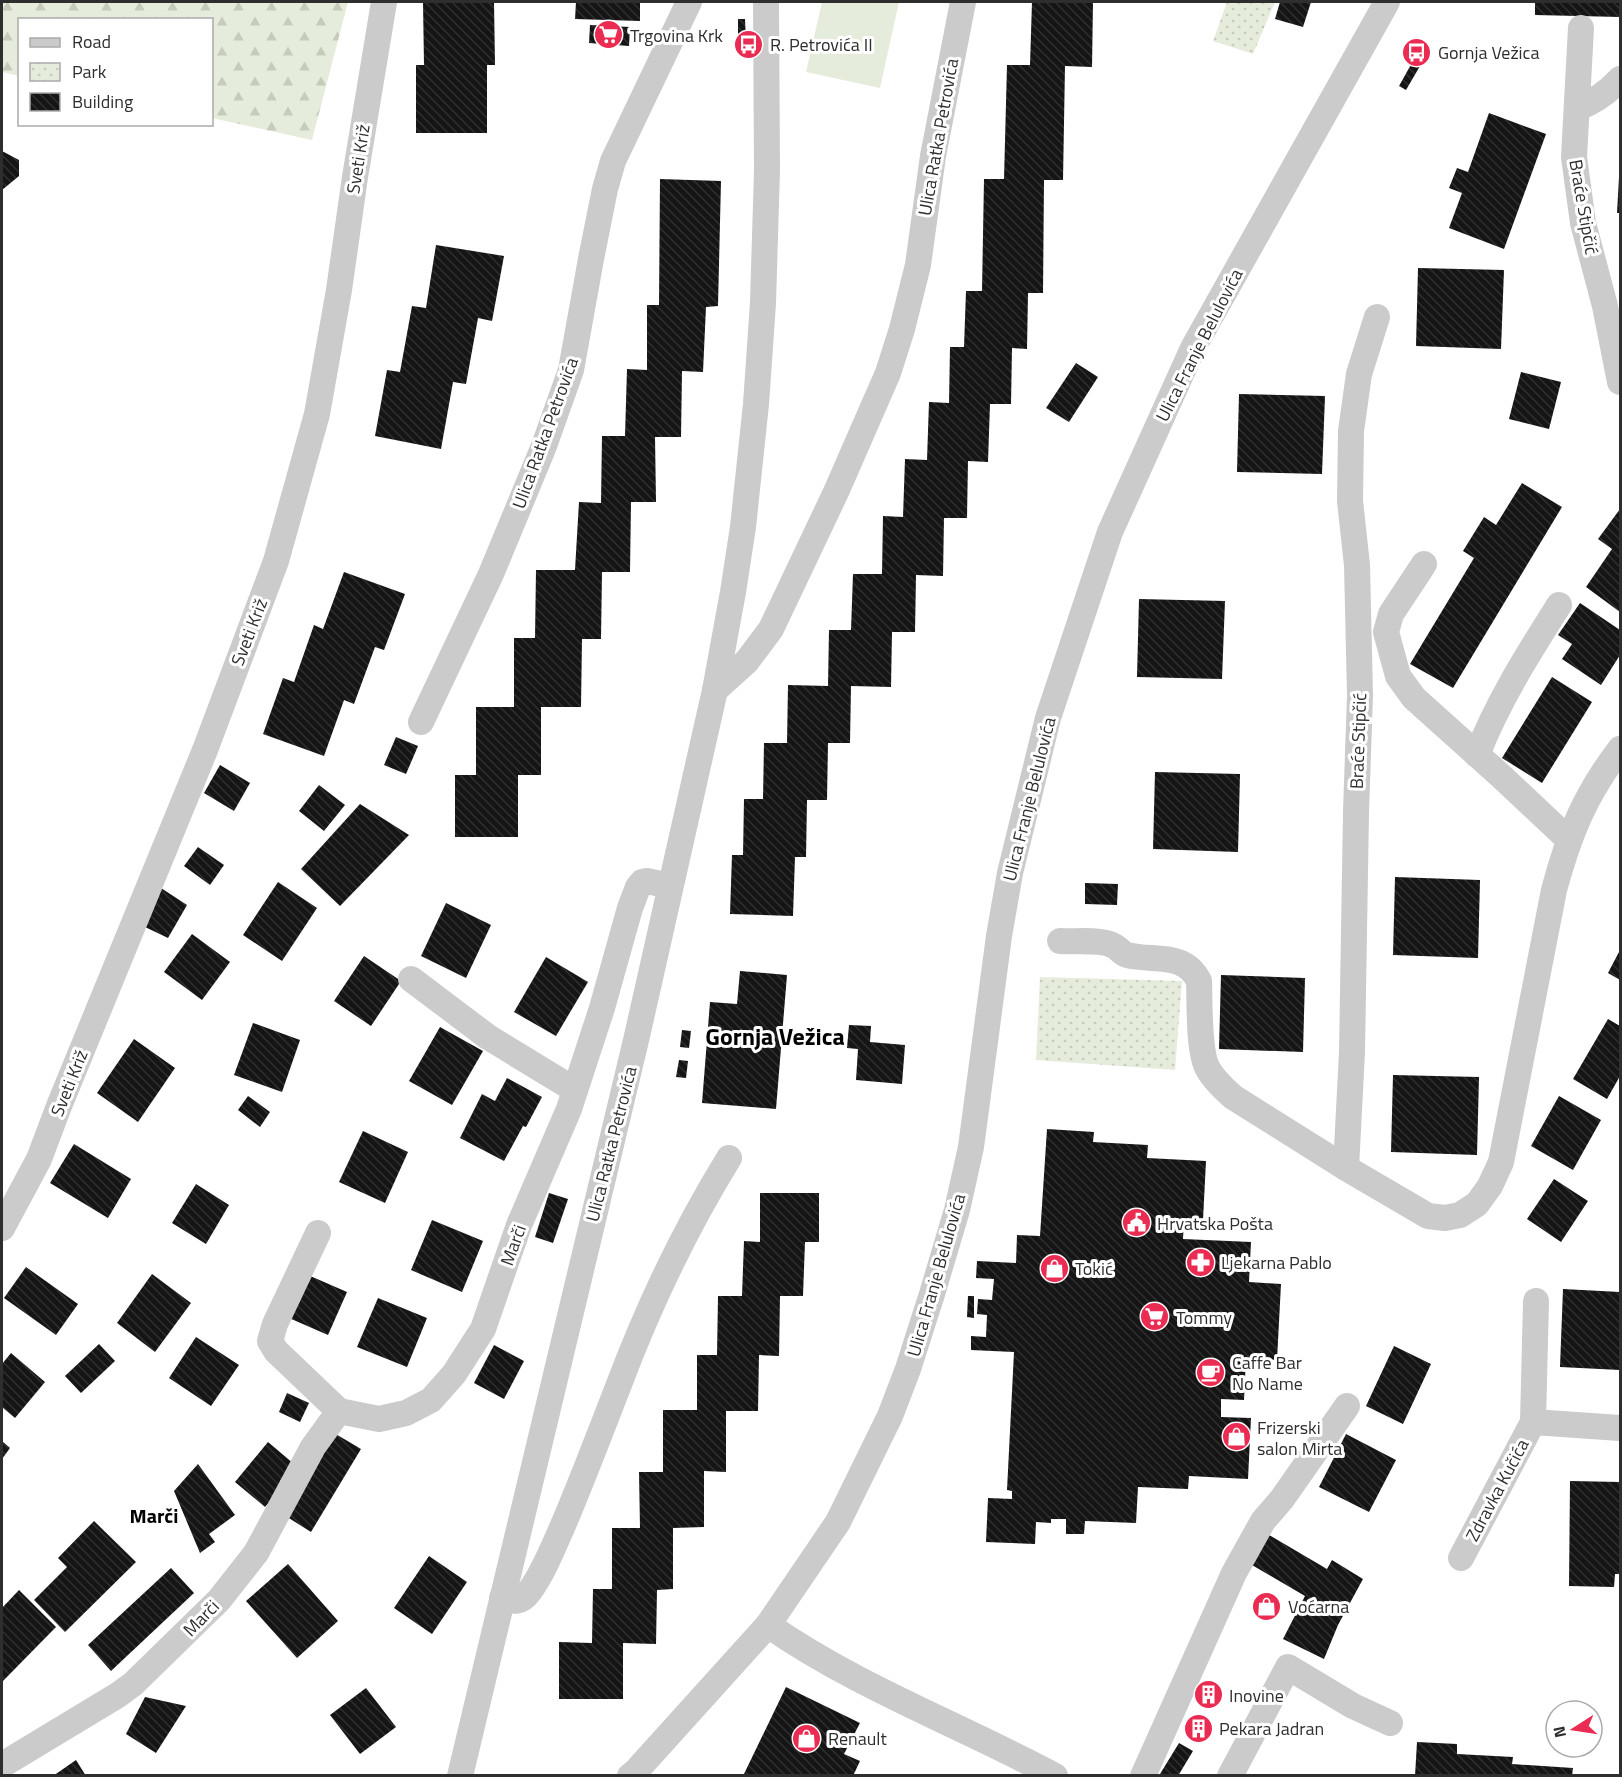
<svg xmlns="http://www.w3.org/2000/svg" width="1622" height="1777" viewBox="0 0 1622 1777" font-family="'Titillium Web',sans-serif">
<style>
.grass{fill:#e6ecdb}
.forest{fill:url(#forest-firs)}
.park{fill:url(#park-dots)}
.building{fill:url(#building-back-hatch)}
.lines{fill:none;stroke-linecap:round;stroke-linejoin:round}
.minor{stroke:#cbcbcb;stroke-width:26}
.labels{text-anchor:middle;dominant-baseline:central;stroke-width:6;stroke-linejoin:round;paint-order:stroke}
.poi-label{font-size:18px;fill:#2e2e2e;stroke:#fff;text-anchor:start}
.street-label{font-size:18px;fill:#2e2e2e;stroke:#fff}
.neighbourhood-label{font-size:20px;font-weight:bold;fill:#000;stroke:#fff}
.district-label{font-size:24px;font-weight:bold;fill:#000;stroke:#fff}
</style>
<defs>
<pattern id="forest-firs" width="22" height="20" patternUnits="userSpaceOnUse" patternTransform="scale(1.5)"><rect width="22" height="20" fill="#e6ecdb"/><path d="M5 1l3.5 6h-7zM16 11l3.5 6h-7z" fill="#c6cbbc"/></pattern>
<pattern id="park-dots" width="8" height="8" patternUnits="userSpaceOnUse" patternTransform="scale(1.5)"><rect width="8" height="8" fill="#e6ecdb"/><path d="M2 2h.1M6 6h.1" fill="none" stroke="#c6cbbc" stroke-width="1.8" stroke-linecap="round"/></pattern>
<pattern id="building-back-hatch" width="6" height="6" patternUnits="userSpaceOnUse" patternTransform="scale(1.5)"><rect width="6" height="6" fill="#151515"/><path d="M-1 5l2 2M0 0l6 6M5-1l2 2" fill="none" stroke="#2f2f2f"/></pattern>
</defs>
<rect width="100%" height="100%" fill="#fff"/>
<polygon class="grass" points="822,2 899,2 880,88 806,72"/>
<polygon class="forest" points="2,2 348,2 312,140 212,118 212,20 20,20 19,76 2,72"/>
<g class="park">
<polygon points="1227,2 1275,2 1253,54 1213,41"/>
<polygon points="1040,977 1182,981 1175,1070 1036,1060"/>
</g>
<g class="building">
<polygon points="423,2 494,2 495,65 487,65 487,133 416,133 416,65 424,65"/>
<polygon points="576,2 640,2 640,21 575,19"/>
<polygon points="1032,2 1093,2 1092,67 1065,66 1063,180 1044,180 1043,293 1028,293 1027,349 1012,348 1011,404 990,404 988,462 968,461 967,518 944,518 943,576 916,575 915,632 892,632 891,687 851,686 850,743 828,743 827,800 807,800 806,857 795,857 793,916 730,914 732,855 743,855 744,799 763,799 764,743 787,743 788,685 828,686 829,630 851,630 853,574 882,574 883,516 903,517 905,459 927,460 929,402 949,403 950,347 964,347 966,291 982,291 984,179 1004,179 1007,65 1030,65"/>
<polygon points="1280,2 1311,2 1303,27 1275,19"/>
<polygon points="1535,2 1620,2 1620,17 1535,15"/>
<polygon points="738,19 745,19 746,41 738,41"/>
<polygon points="590,25 630,27 629,46 589,43"/>
<polygon points="1413,61 1420,66 1406,90 1399,86"/>
<polygon points="1489,113 1546,134 1504,249 1449,228 1462,193 1449,188 1457,168 1468,172"/>
<polygon points="2,151 19,160 19,176 2,190"/>
<polygon points="1619,177 1620,177 1620,213 1617,213"/>
<polygon points="660,179 721,181 718,306 706,307 703,372 682,371 681,437 655,437 656,502 631,502 630,572 602,572 601,639 582,639 581,707 541,707 541,775 518,775 518,837 455,837 455,775 476,775 476,707 514,707 514,638 535,638 536,570 575,570 579,502 601,503 602,436 625,436 627,369 647,370 647,305 659,305"/>
<polygon points="436,245 504,256 492,321 478,318 466,384 453,382 441,449 375,436 387,370 400,372 412,306 426,308"/>
<polygon points="1418,268 1504,270 1501,349 1416,346"/>
<polygon points="1076,363 1098,377 1069,422 1046,408"/>
<polygon points="1521,372 1561,382 1549,429 1509,419"/>
<polygon points="1239,394 1325,396 1322,474 1237,472"/>
<polygon points="1522,483 1562,507 1453,688 1410,664 1474,558 1463,551 1484,517 1496,525"/>
<polygon points="1620,509 1620,612 1586,587 1612,549 1598,539"/>
<polygon points="344,572 405,594 384,650 375,647 354,704 344,700 324,756 263,734 283,678 294,682 314,625 323,629"/>
<polygon points="1139,599 1225,601 1222,679 1137,677"/>
<polygon points="1580,603 1620,630 1620,655 1601,685 1562,659 1572,644 1558,635"/>
<polygon points="1552,677 1592,702 1542,783 1502,758"/>
<polygon points="396,737 418,746 406,774 384,765"/>
<polygon points="220,765 250,783 234,811 204,793"/>
<polygon points="1155,772 1240,774 1238,852 1153,849"/>
<polygon points="319,785 345,805 324,831 299,811"/>
<polygon points="360,804 409,835 340,906 301,869"/>
<polygon points="198,847 224,865 210,885 184,866"/>
<polygon points="1395,877 1480,880 1478,958 1393,955"/>
<polygon points="278,882 317,908 282,961 243,935"/>
<polygon points="1085,883 1118,884 1117,905 1085,904"/>
<polygon points="161,888 187,905 168,938 145,927"/>
<polygon points="446,903 491,925 466,978 421,956"/>
<polygon points="192,934 230,962 202,1000 164,972"/>
<polygon points="1620,950 1620,980 1608,973"/>
<polygon points="364,956 401,981 371,1026 334,1001"/>
<polygon points="546,957 588,982 556,1036 514,1012"/>
<polygon points="740,971 787,975 776,1109 702,1103 710,1002 737,1004"/>
<polygon points="1221,975 1305,978 1303,1052 1219,1049"/>
<polygon points="1608,1019 1620,1026 1620,1076 1607,1099 1573,1079"/>
<polygon points="253,1023 300,1040 282,1092 234,1075"/>
<polygon points="849,1025 871,1026 870,1042 905,1045 902,1084 856,1080 858,1049 847,1048"/>
<polygon points="440,1027 483,1051 452,1105 409,1081"/>
<polygon points="682,1030 691,1031 689,1048 680,1047"/>
<polygon points="134,1039 175,1068 138,1122 97,1093"/>
<polygon points="679,1060 688,1061 686,1078 676,1077"/>
<polygon points="1393,1075 1479,1077 1477,1155 1391,1152"/>
<polygon points="507,1078 542,1097 526,1127 523,1126 504,1161 460,1138 482,1094 495,1101"/>
<polygon points="248,1096 270,1112 260,1127 238,1110"/>
<polygon points="1559,1096 1601,1120 1573,1170 1531,1146"/>
<polygon points="1047,1129 1094,1132 1093,1142 1148,1145 1147,1158 1206,1161 1203,1220 1184,1219 1183,1239 1251,1242 1249,1282 1281,1284 1277,1360 1246,1358 1244,1400 1221,1399 1221,1417 1251,1418 1248,1479 1189,1476 1188,1489 1138,1487 1136,1523 1085,1521 1084,1534 1066,1534 1066,1519 1051,1519 1051,1523 1036,1522 1035,1544 986,1542 988,1498 1012,1499 1012,1491 1007,1490 1014,1352 971,1350 971,1336 986,1337 987,1315 977,1314 978,1299 992,1300 994,1279 976,1278 977,1261 1016,1263 1017,1235 1040,1236"/>
<polygon points="363,1131 408,1152 385,1203 339,1182"/>
<polygon points="74,1144 131,1179 108,1218 50,1183"/>
<polygon points="1554,1179 1588,1201 1561,1242 1527,1219"/>
<polygon points="196,1184 229,1205 206,1244 172,1223"/>
<polygon points="549,1193 568,1199 553,1243 535,1237"/>
<polygon points="760,1193 819,1193 819,1242 805,1242 803,1296 780,1296 779,1356 759,1355 758,1411 726,1411 726,1472 704,1471 704,1527 673,1528 673,1589 657,1590 656,1644 623,1643 623,1699 559,1699 559,1642 592,1643 593,1589 612,1589 612,1528 640,1528 639,1472 663,1472 663,1410 697,1410 697,1355 717,1355 718,1296 742,1296 744,1241 760,1242"/>
<polygon points="432,1220 483,1241 462,1292 411,1270"/>
<polygon points="26,1267 78,1304 56,1335 4,1298"/>
<polygon points="152,1274 191,1303 155,1352 117,1323"/>
<polygon points="308,1275 347,1292 328,1335 289,1318"/>
<polygon points="1563,1289 1620,1292 1620,1370 1560,1367"/>
<polygon points="968,1296 974,1296 974,1318 967,1317"/>
<polygon points="378,1298 427,1318 407,1367 357,1347"/>
<polygon points="196,1337 239,1365 211,1406 169,1378"/>
<polygon points="99,1344 115,1361 81,1393 65,1376"/>
<polygon points="494,1345 524,1361 504,1399 474,1383"/>
<polygon points="1394,1346 1431,1364 1403,1424 1366,1406"/>
<polygon points="11,1353 45,1382 15,1418 2,1407 2,1364"/>
<polygon points="287,1393 309,1403 300,1422 279,1412"/>
<polygon points="334,1433 361,1449 311,1532 284,1515"/>
<polygon points="1346,1434 1396,1460 1369,1512 1319,1487"/>
<polygon points="2,1441 10,1448 2,1459"/>
<polygon points="268,1442 294,1464 280,1481 284,1485 265,1507 235,1482"/>
<polygon points="198,1464 235,1515 209,1534 215,1542 200,1553 174,1491"/>
<polygon points="1570,1481 1620,1482 1620,1574 1615,1574 1614,1587 1569,1586"/>
<polygon points="94,1521 136,1562 65,1632 34,1600 67,1567 58,1558"/>
<polygon points="1269,1535 1327,1569 1332,1560 1363,1579 1338,1625 1324,1659 1283,1639 1305,1596 1252,1565"/>
<polygon points="429,1556 467,1582 432,1634 394,1608"/>
<polygon points="288,1564 338,1621 297,1658 246,1601"/>
<polygon points="171,1568 194,1593 111,1671 88,1645"/>
<polygon points="19,1590 56,1627 2,1682 2,1608"/>
<polygon points="1208,1684 1218,1691 1208,1706 1198,1699"/>
<polygon points="786,1687 860,1723 844,1754 860,1761 853,1776 743,1776"/>
<polygon points="366,1688 396,1727 360,1754 330,1715"/>
<polygon points="145,1697 186,1706 156,1753 126,1734"/>
<polygon points="1197,1717 1208,1722 1199,1741 1187,1735"/>
<polygon points="1417,1742 1457,1744 1457,1754 1513,1757 1512,1764 1573,1768 1572,1776 1415,1776"/>
<polygon points="1179,1743 1193,1751 1178,1776 1163,1776 1160,1774"/>
<polygon points="76,1760 86,1776 53,1776"/>
</g>
<g class="lines">
<g class="minor">
<polyline points="1581,28 1574,157 1583,223 1605,306 1620,382"/>
<path d="M1577 108C1594 102 1608 92 1620 79"/>
<polyline points="1424,564 1391,614 1386,632 1398,676 1414,698 1502,777 1569,840"/>
<polyline points="715,690 747,661 771,629 836,492 888,373 902,329 918,265 933,156 963,2"/>
<polyline points="421,722 491,574 544,446 571,370 591,259 605,189 613,161 689,2"/>
<path d="M1477 755C1498 701 1528 654 1559 605"/>
<path d="M1060 941C1073 942 1101 939 1112 945 1118 947 1121 953 1127 955 1154 962 1184 951 1199 981 1200 1003 1198 1052 1208 1069 1214 1080 1224 1089 1233 1097L1346 1168 1428 1216 1445 1218 1460 1215 1477 1204 1490 1186 1501 1162 1554 890C1569 834 1585 795 1620 749"/>
<polyline points="411,979 488,1037 575,1090"/>
<polyline points="1346,1168 1352,1052 1356,812 1360,695 1357,565 1350,501 1351,431 1359,374 1377,317"/>
<polyline points="2,1228 39,1159 59,1106 205,750 276,561 317,414 339,290 355,177 384,2"/>
<polyline points="339,1411 379,1419 406,1413 431,1400 454,1374 483,1329 519,1225 569,1109 602,1008 630,908 638,887 642,882 647,881 670,886"/>
<polyline points="1533,1422 1536,1301"/>
<polyline points="1461,1558 1533,1422 1620,1428"/>
<path d="M502 1598C514 1602 521 1603 529 1592 544 1572 554 1545 564 1523 583 1478 600 1433 618 1387 648 1307 684 1231 729 1158"/>
<path d="M768 1625C857 1687 960 1725 1055 1776"/>
<polyline points="2,1765 118,1695 133,1684 219,1600 256,1553 313,1447 339,1411 276,1351 270,1341 275,1324 318,1233"/>
<polyline points="460,1776 637,1036 715,690 733,592 743,527 756,404 763,303 767,170 766,2"/>
<polyline points="630,1776 637,1770 768,1625 838,1522 890,1416 908,1369 932,1294 957,1210 971,1147 999,936 1010,873 1048,718 1110,532 1193,348 1387,2"/>
<polyline points="1143,1776 1234,1573 1263,1521 1282,1499 1347,1406"/>
<polyline points="1230,1776 1288,1667 1353,1706 1390,1723"/>
</g>
</g>
<defs>
<symbol id="supermarket-disc" viewBox="-11 -11 22 22"><circle r="9.5" fill="#ea2b52" stroke="#fff"/><path d="M-6-5.5h2.5l.6 2H6L4.5 2H-2.5L-4.4-4H-6ZM-1.5 3.2a1.3 1.3 0 1 0 .1 0ZM3 3.2a1.3 1.3 0 1 0 .1 0Z" fill="#fff"/></symbol>
<symbol id="bus-disc" viewBox="-11 -11 22 22"><circle r="9.5" fill="#ea2b52" stroke="#fff"/><path d="M-5-6H5V4H4V6H2V4H-2V6H-4V4H-5ZM-3.5-4V0h7V-4ZM-3.5 1.2v1.5H-2V1.2ZM2 1.2v1.5H3.5V1.2Z" fill="#fff"/></symbol>
<symbol id="civic-disc" viewBox="-11 -11 22 22"><circle r="9.5" fill="#ea2b52" stroke="#fff"/><path d="M-.6-6.5H3V-4.5H.6V-3L4-1V1h2V6H-6V1h2V-1L-.6-3ZM-1.2 2.5V6h2.4V2.5Z" fill="#fff"/></symbol>
<symbol id="pharmacy-disc" viewBox="-11 -11 22 22"><circle r="9.5" fill="#ea2b52" stroke="#fff"/><path d="M-2-6h4v4h4v4h-4v4h-4v-4h-4v-4h4Z" fill="#fff"/></symbol>
<symbol id="shop-disc" viewBox="-11 -11 22 22"><circle r="9.5" fill="#ea2b52" stroke="#fff"/><path d="M-5-2.5h2.3a2.7 3.5 0 0 1 5.4 0H5L5.5 6h-11ZM-1.5-2.5h3a1.5 2.3 0 0 0-3 0Z" fill="#fff"/></symbol>
<symbol id="cafe-disc" viewBox="-11 -11 22 22"><circle r="9.5" fill="#ea2b52" stroke="#fff"/><path d="M-5.5-4.5H6V0H3Q3 3.5 0 3.5H-2.5Q-5.5 3.5-5.5 0ZM3-3.2v2h1.7v-2ZM-6 4.5H4V6H-6Z" fill="#fff"/></symbol>
<symbol id="building-disc" viewBox="-11 -11 22 22"><circle r="9.5" fill="#ea2b52" stroke="#fff"/><path d="M-4-6H4V6H1V3H-1V6H-4ZM-2.5-4.3h1.7v1.8h-1.7ZM.8-4.3h1.7v1.8H.8ZM-2.5-1h1.7V.8h-1.7ZM.8-1h1.7V.8H.8Z" fill="#fff"/></symbol>
</defs>
<g fill-rule="evenodd">
<use href="#supermarket-disc" x="592" y="18" width="33" height="33"/>
<use href="#bus-disc" x="732" y="28" width="33" height="33"/>
<use href="#bus-disc" x="1400" y="36" width="33" height="33"/>
<use href="#civic-disc" x="1120" y="1206" width="33" height="33"/>
<use href="#pharmacy-disc" x="1184" y="1246" width="33" height="33"/>
<use href="#shop-disc" x="1038" y="1252" width="33" height="33"/>
<use href="#supermarket-disc" x="1138" y="1300" width="33" height="33"/>
<use href="#cafe-disc" x="1194" y="1356" width="33" height="33"/>
<use href="#shop-disc" x="1220" y="1420" width="33" height="33"/>
<use href="#shop-disc" x="1250" y="1590" width="33" height="33"/>
<use href="#building-disc" x="1192" y="1678" width="33" height="33"/>
<use href="#building-disc" x="1182" y="1712" width="33" height="33"/>
<use href="#shop-disc" x="790" y="1722" width="33" height="33"/>
</g>
<g class="labels">
<g class="poi-label">
<text x="630" y="35">Trgovina Krk</text>
<text x="770" y="44">R. Petrovića II</text>
<text x="1438" y="52">Gornja Vežica</text>
<text x="1157" y="1223">Hrvatska Pošta</text>
<text x="1221" y="1262">Ljekarna Pablo</text>
<text x="1075" y="1268">Tokić</text>
<text x="1176" y="1317">Tommy</text>
<text x="1232" y="1362">Caffe Bar<tspan x="1232" dy="21">No Name</tspan></text>
<text x="1257" y="1427">Frizerski<tspan x="1257" dy="21">salon Mirta</tspan></text>
<text x="1288" y="1606">Voćarna</text>
<text x="1229" y="1695">Inovine</text>
<text x="1219" y="1728">Pekara Jadran</text>
<text x="828" y="1738">Renault</text>
</g>
<g class="street-label">
<text transform="translate(938 137) rotate(-80)">Ulica Ratka Petrovića</text>
<text transform="translate(358 159) rotate(-81)">Sveti Križ</text>
<text transform="translate(1584 207) rotate(80)">Braće Stipčić</text>
<text transform="translate(1199 345) rotate(-63)">Ulica Franje Belulovića</text>
<text transform="translate(545 433) rotate(-70)">Ulica Ratka Petrovića</text>
<text transform="translate(249 632) rotate(-69)">Sveti Križ</text>
<text transform="translate(1358 741) rotate(-88)">Braće Stipčić</text>
<text transform="translate(1029 799) rotate(-76)">Ulica Franje Belulovića</text>
<text transform="translate(69 1083) rotate(-68)">Sveti Križ</text>
<text transform="translate(611 1144) rotate(-76)">Ulica Ratka Petrovića</text>
<text transform="translate(513 1245) rotate(-70)">Marči</text>
<text transform="translate(936 1275) rotate(-74)">Ulica Franje Belulovića</text>
<text transform="translate(1497 1490) rotate(-62)">Zdravka Kučića</text>
<text transform="translate(201 1618) rotate(-46)">Marči</text>
</g>
<g class="neighbourhood-label">
<text x="154" y="1515">Marči</text>
</g>
<g class="district-label">
<text x="775" y="1036">Gornja Vežica</text>
</g>
</g>
<rect width="1622" height="1777" fill="none" stroke="#2e2e2e" stroke-width="6"/>
<rect x="18" y="18" width="195" height="108" fill="#ffffff" stroke="#ababab" stroke-width="1.5"/>
<rect x="30" y="38" width="30" height="9" fill="#cbcbcb" stroke="#ababab" stroke-width="1.5"/>
<text x="72" y="48" font-size="18" fill="#2e2e2e">Road</text>
<rect x="30" y="63" width="30" height="18" fill="url(#park-dots)" stroke="#ababab" stroke-width="1.5"/>
<text x="72" y="78" font-size="18" fill="#2e2e2e">Park</text>
<rect x="30" y="93" width="30" height="18" fill="url(#building-back-hatch)" stroke="#ababab" stroke-width="1.5"/>
<text x="72" y="108" font-size="18" fill="#2e2e2e">Building</text>
<g transform="translate(1574 1729) rotate(258)"><circle r="28" fill="#ffffff" stroke="#ababab" stroke-width="1.5"/>
<path d="M0-4.5L10 22L0 15L-10 22Z" fill="#ea2b52"/>
<text y="-9" font-size="16" font-weight="bold" text-anchor="middle" fill="#2e2e2e">N</text>
</g>
</svg>
